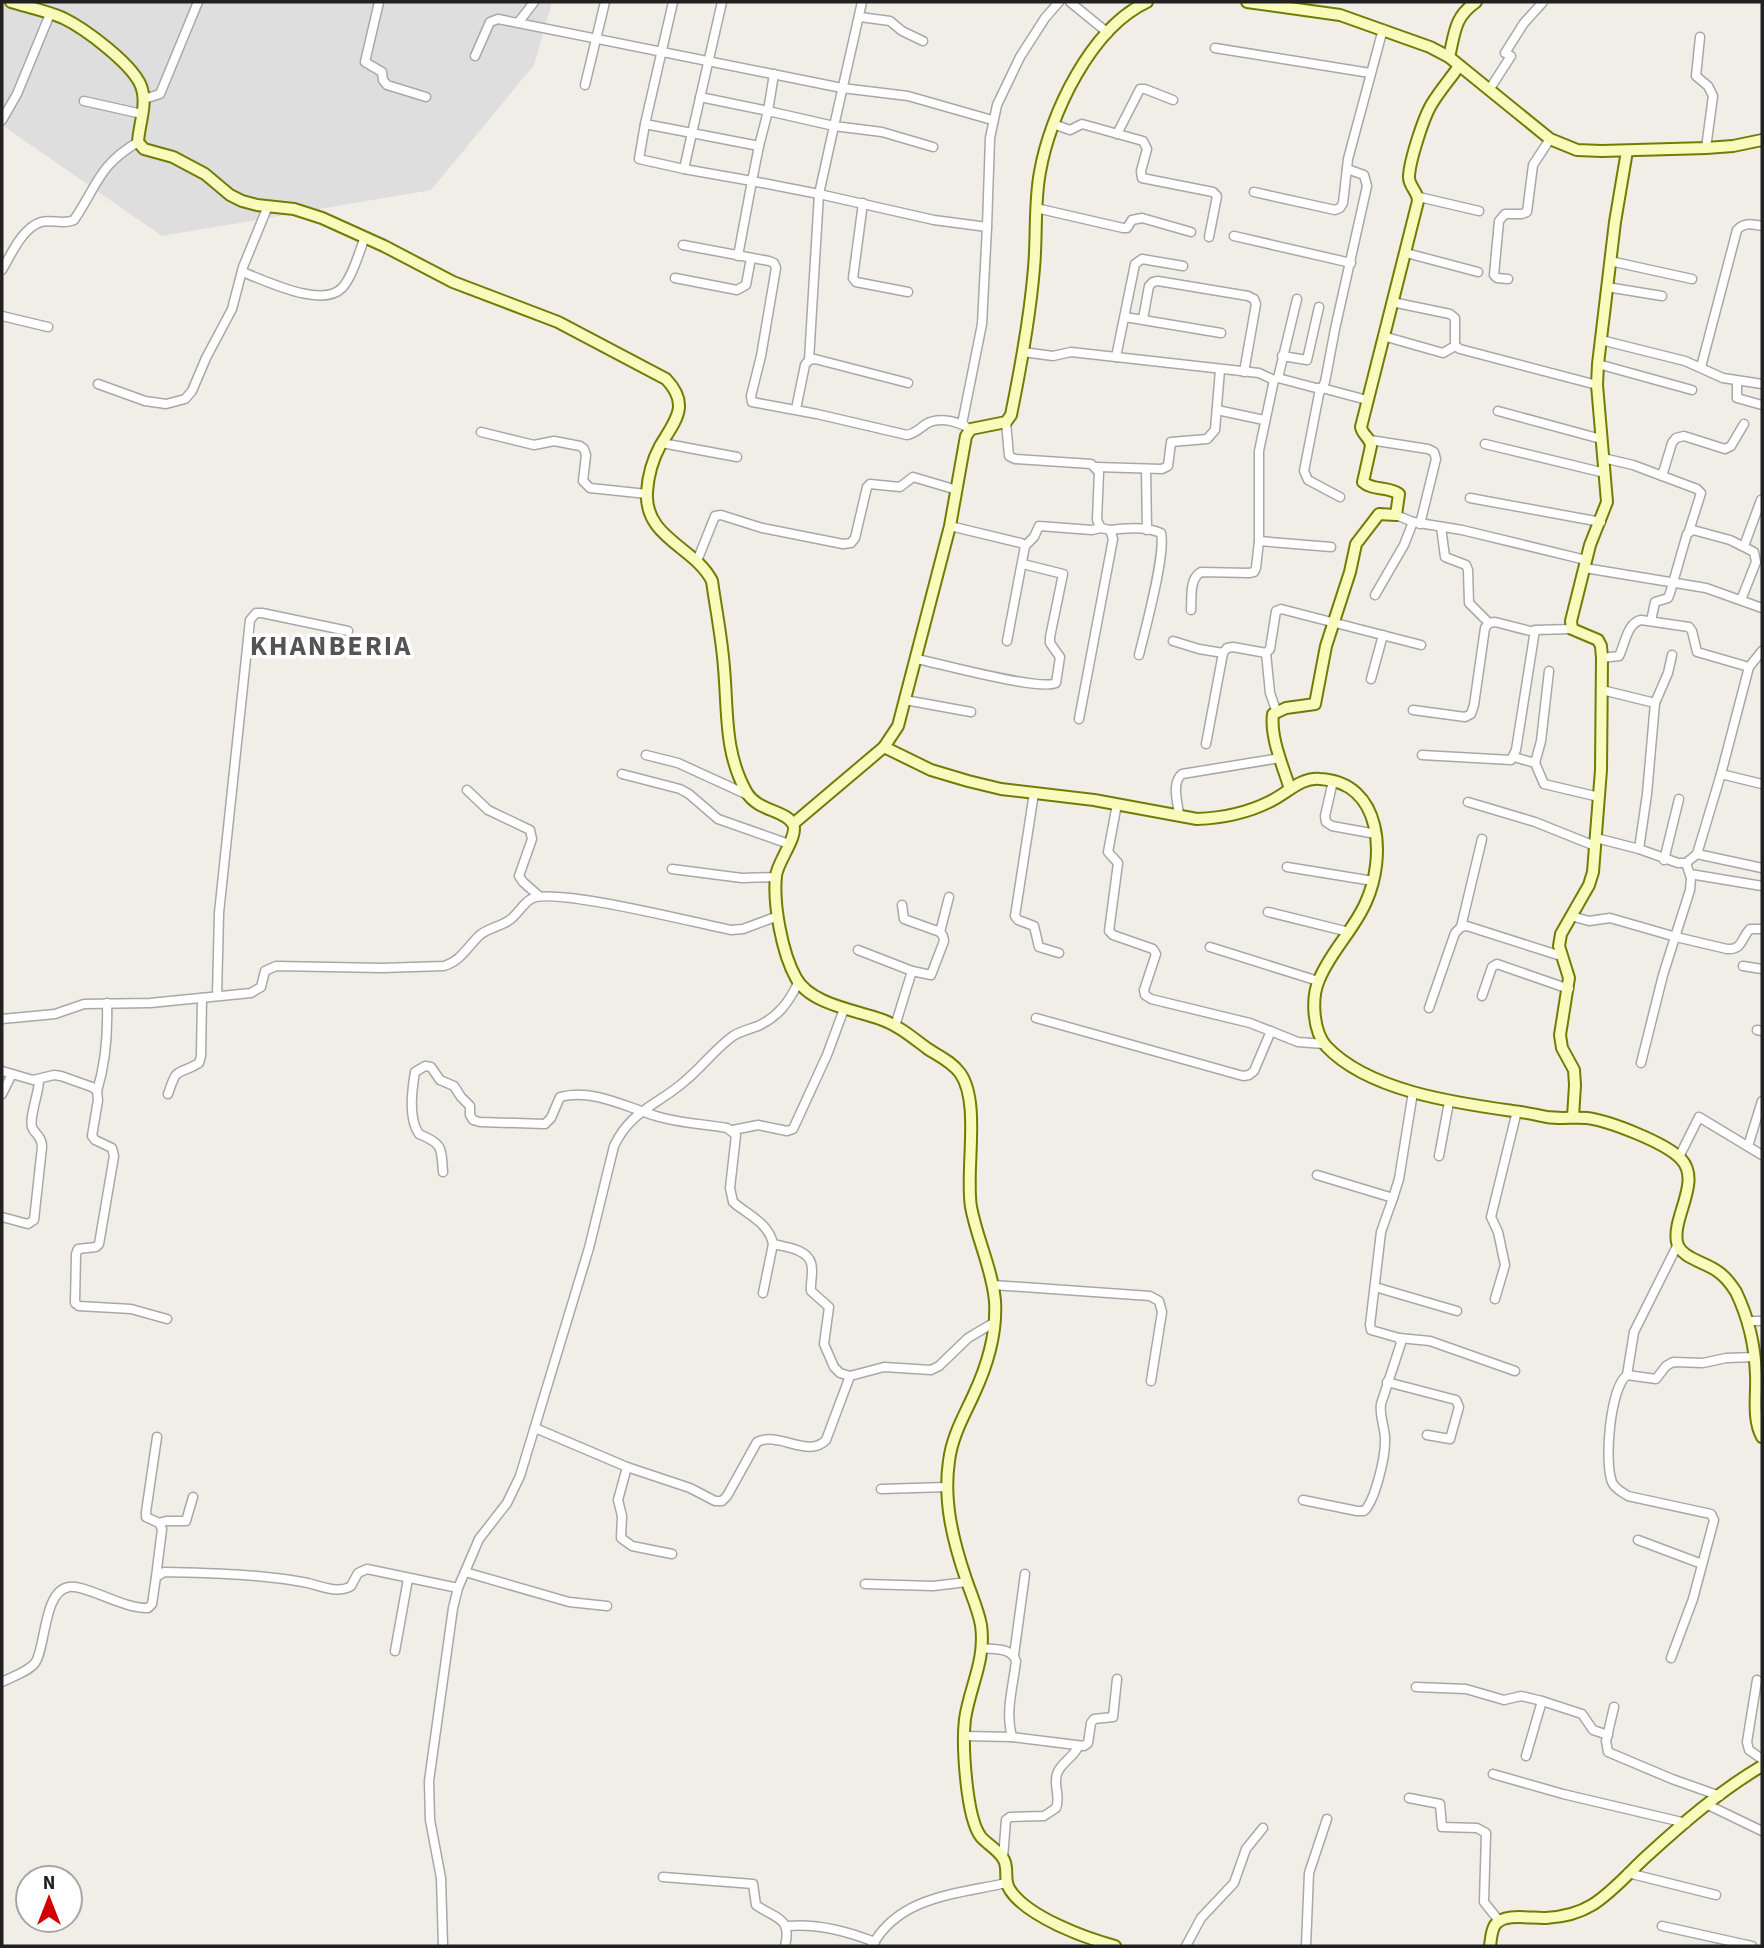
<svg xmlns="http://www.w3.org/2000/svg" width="1764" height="1948" viewBox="0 0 1764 1948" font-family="'Source Sans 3',sans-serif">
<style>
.residential{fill:#dfdede}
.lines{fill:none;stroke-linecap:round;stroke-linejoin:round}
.street-casing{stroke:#a8a8a8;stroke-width:11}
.secondary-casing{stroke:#707d03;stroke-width:14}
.street{stroke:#fff;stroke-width:8}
.secondary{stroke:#f8fbbc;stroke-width:10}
.labels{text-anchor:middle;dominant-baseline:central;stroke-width:7;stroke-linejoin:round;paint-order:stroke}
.district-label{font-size:28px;font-weight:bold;letter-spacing:2px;fill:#545454;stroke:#fff}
</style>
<rect width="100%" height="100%" fill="#f1eee7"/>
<polygon class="residential" points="2,2 552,2 534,65 431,190 162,236 2,125"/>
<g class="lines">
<defs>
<g id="street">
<polyline points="379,2 365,62 382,72 383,80 387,85 426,97"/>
<polyline points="673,2 645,124 692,133 684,169 752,181 738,256"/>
<polyline points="722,2 692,133 759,146 752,181 819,194 934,220 987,227 982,324 962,424"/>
<polyline points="862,2 834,126 882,132 933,147"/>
<polyline points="1070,2 1108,33"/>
<polyline points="860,17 890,21 902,31 923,41"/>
<polyline points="518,23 534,2"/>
<polyline points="1700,37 1696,76 1708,86 1713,96 1706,148"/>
<polyline points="1215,48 1370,73"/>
<polyline points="475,56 490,22 498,19 842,88 908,96 992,120"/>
<polyline points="585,85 605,2"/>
<polyline points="1489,90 1511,56 1505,53 1524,23 1543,2"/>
<polyline points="700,97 768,111 774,74"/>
<polyline points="144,99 160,94 198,2"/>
<polyline points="84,101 142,114"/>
<polyline points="2,120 17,94 50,14"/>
<polyline points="645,124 639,159 684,169"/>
<polyline points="1053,124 1070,130 1082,124 1143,141 1147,149 1141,171 1142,178 1213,192 1217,196 1209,237"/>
<polyline points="1117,134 1140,89 1145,89 1173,100"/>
<polyline points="759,146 768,111 834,126 819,194 809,360"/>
<polyline points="1254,192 1335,210 1340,208 1343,203 1348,159 1383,29"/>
<polyline points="1419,197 1479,211"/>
<polyline points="863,203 853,278 856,282 908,292"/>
<polyline points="1036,208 1123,228 1127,228 1132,220 1142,218 1191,232"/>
<polyline points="987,227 990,138 997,105 1020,57 1045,18 1059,2"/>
<polyline points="1234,236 1351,263"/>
<path d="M683 245 769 261 774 263 776 268 761 356 751 396 752 402 817 414 907 435C916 433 919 429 926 424 938 417 954 421 965 426"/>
<polyline points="1406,253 1478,272"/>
<polyline points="1610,261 1692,279"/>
<path d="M2 270C11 255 22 228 41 222 52 219 63 225 74 220 98 184 99 165 138 142"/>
<path d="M242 272C265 280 321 309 342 288 353 276 359 252 365 237"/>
<polyline points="675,278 737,290 746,285 751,258"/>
<polyline points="1508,279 1497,278 1494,275 1499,221 1505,214 1522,214 1527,212 1533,165 1550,139"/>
<polyline points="1607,287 1662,296"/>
<polyline points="1392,302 1450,314 1455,318 1455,346 1460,349 1597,385"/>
<polyline points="2,316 48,327"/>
<polyline points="1125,317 1221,333"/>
<polyline points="1143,319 1149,286 1153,282 1158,281 1248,296 1254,299 1256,304 1244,372"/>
<polyline points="1383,336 1443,353 1455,346"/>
<polyline points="1601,340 1685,361 1723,378 1762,384"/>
<polyline points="1023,352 1053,356 1071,352 1116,357 1135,264 1142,259 1183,266"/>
<polyline points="1282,356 1307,360 1319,307"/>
<polyline points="1116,357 1259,373 1274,380"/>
<polyline points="1598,364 1692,390"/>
<path d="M1701 367 1737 230C1744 222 1753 224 1762 226"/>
<polyline points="1278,378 1297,299"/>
<polyline points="1737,381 1737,398 1762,405"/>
<polyline points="98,384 145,401 166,404 185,399 192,391 206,358 232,309 243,267 268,206"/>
<polyline points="796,409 805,365 809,360 815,359 908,383"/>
<polyline points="1217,410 1264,420"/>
<polyline points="1498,411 1601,439"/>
<polyline points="1006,422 1009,456 1015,459 1091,464 1099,472 1097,520 1101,528 1110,530 1113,539 1079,719"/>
<polyline points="481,432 534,445 554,441 580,446 584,449 586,455 583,481 590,488 647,494"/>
<polyline points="1370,440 1428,449 1434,452 1436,459 1420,524"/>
<polyline points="662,443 737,457"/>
<polyline points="1485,444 1605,473"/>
<polyline points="1603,458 1633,465 1697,489 1701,493 1689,531"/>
<polyline points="1096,467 1162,469 1168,466 1171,442 1207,439 1215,430 1220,370"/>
<polyline points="1146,469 1147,530"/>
<polyline points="1662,476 1672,443 1676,438 1684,436 1725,449 1731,446 1744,424"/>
<polyline points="1340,497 1308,480 1304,471 1319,394 1322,388 1367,400"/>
<polyline points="1470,498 1601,522"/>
<polyline points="1396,515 1413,522 1462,530 1586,560"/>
<polyline points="950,526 1021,543 1025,546 1007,641"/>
<polyline points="1441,527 1445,557 1466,565 1468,570 1469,603 1489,623"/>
<path d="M1110 530C1125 528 1146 526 1161 533 1166 554 1145 630 1139 655"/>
<polyline points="1259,541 1331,547"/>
<polyline points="1025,546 1034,537 1039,526 1092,530 1101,528"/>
<polyline points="1744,546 1761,500"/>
<polyline points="697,561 715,516 721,515 762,528 843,544 851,543 855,538 867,487 870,484 900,487 913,477 957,490"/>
<polyline points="1585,568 1706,588 1762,608"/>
<polyline points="1375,595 1404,545 1413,522"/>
<path d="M1191 610C1192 597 1189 579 1201 572L1249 573 1254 572 1256 568 1259 541V451L1274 380 1278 378 1316 388H1322L1325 382 1335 329 1367 186 1364 175 1347 169"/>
<polyline points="1651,621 1655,602 1668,598 1670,593 1687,534 1693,530 1730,540 1754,552 1756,562 1741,600"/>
<polyline points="1173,641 1199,649 1223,653"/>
<polyline points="1266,653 1270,693 1276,710"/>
<path d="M1602 658 1619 656C1625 644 1627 623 1641 620L1689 627 1692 631 1697 652 1749 667"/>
<path d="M917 659C941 664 1039 691 1056 683L1060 657 1050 643V637L1063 574 1023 564"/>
<polyline points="1371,679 1383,635"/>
<polyline points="1602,690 1655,703 1647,794 1639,849"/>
<polyline points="905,700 971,712"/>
<polyline points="1655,703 1668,673 1672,655"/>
<polyline points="1413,710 1465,717 1471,714 1474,705 1485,628 1489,623 1495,622 1534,632"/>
<polyline points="1206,744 1223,653 1227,648 1233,647 1266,653 1270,649 1276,611 1281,609 1421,645"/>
<polyline points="646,755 678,763 748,795"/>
<polyline points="1422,755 1511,760 1516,750 1535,630 1572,629"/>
<polyline points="1514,757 1535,763 1544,784 1599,797"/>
<polyline points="1535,763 1541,741 1549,671"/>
<polyline points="622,774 680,789 689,794 718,819 789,844"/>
<polyline points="1721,774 1762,784"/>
<polyline points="1333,781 1325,816 1326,822 1332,826 1376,834"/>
<polyline points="467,790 488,810 530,830 532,839 519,876 523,882 539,896"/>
<polyline points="1034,793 1015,916 1018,920 1034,926 1039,947 1059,953"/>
<polyline points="1468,802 1535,822 1595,846"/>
<polyline points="1117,804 1108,852 1118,863 1109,931 1113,935 1153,949 1156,954 1144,990 1145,995 1151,999 1250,1023 1298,1042 1324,1044"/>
<path d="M1179 815C1178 803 1171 783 1182 774L1280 758"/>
<polyline points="1596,838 1639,849 1678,863 1686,863 1697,854 1721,774 1749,667 1762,651"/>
<polyline points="1697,854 1762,868"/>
<polyline points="1664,860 1679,799"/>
<polyline points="1287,867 1373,881"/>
<polyline points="672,869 742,878 776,877"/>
<polyline points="1690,874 1762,886"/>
<polyline points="1268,912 1349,932"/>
<path d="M1571 916 1589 921 1610 918 1676 937 1727 949C1743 950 1741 938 1750 929H1762"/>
<polyline points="1461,927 1482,839"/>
<polyline points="940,932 949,897"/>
<polyline points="1210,947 1318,981"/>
<polyline points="858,950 912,971 931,975 944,941 943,936 940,932 904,919 902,905"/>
<polyline points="1743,966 1762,969"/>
<polyline points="217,996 219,913 250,620 256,613 262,613 348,631"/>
<polyline points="1482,996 1492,967 1497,964 1569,989"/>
<polyline points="1429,1008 1455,933 1461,927 1467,926 1561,956"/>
<polyline points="1036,1018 1243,1076 1249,1075 1254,1071 1271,1031"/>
<path d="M2 1019 55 1014 84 1004 150 1003 251 993 261 987 265 971 276 966 382 968 444 966C461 961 467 947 480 935 488 928 499 927 508 921 517 916 522 904 531 899 551 886 700 924 731 930L743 929 778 916"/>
<polyline points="895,1026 912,971"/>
<polyline points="1757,1030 1762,1031"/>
<polyline points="1641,1063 1663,975 1690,890 1691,878 1686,863"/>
<polyline points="2,1071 33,1080 54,1075 61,1076 92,1087 97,1091 98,1100 92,1136 95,1140 112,1148 114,1156 99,1244 96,1247 78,1249 76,1254 75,1303 79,1306 131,1309 167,1319"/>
<path d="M97 1091C106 1062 108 1034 107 1003"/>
<polyline points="2,1094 12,1074"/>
<path d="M168 1094C178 1064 176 1077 199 1063L201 1056 202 998"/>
<polyline points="733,1130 758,1125 787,1131 793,1129 827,1055 844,1009"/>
<polyline points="1748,1146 1762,1101"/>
<polyline points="1439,1156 1449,1102"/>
<polyline points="1679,1157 1699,1117 1762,1155"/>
<path d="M443 1172C441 1147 443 1144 419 1134 408 1118 412 1090 415 1072L425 1066 431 1067 440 1080 454 1086 461 1097 470 1106V1115L473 1120 480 1122 545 1124 551 1118 560 1097C592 1088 626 1107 656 1116 678 1123 704 1124 727 1128L736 1135 730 1188 733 1202C748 1215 769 1223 773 1244L763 1293"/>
<polyline points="1317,1175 1393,1198 1399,1179 1413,1092"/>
<path d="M2 1217 28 1224 34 1220 42 1147C42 1136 35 1135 32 1127 29 1117 39 1093 39 1080"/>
<path d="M773 1244C785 1247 807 1249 811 1263 814 1271 810 1282 811 1291L829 1307 824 1344 834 1367 840 1373 850 1376 884 1367 931 1370 939 1366 968 1338 995 1322"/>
<polyline points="993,1285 1150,1296 1159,1301 1162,1312 1151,1381"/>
<polyline points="1375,1287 1457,1311"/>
<polyline points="1495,1299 1505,1265 1498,1232 1491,1217 1517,1111"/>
<polyline points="1748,1321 1762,1321"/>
<polyline points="1399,1338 1430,1341 1515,1371"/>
<polyline points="1627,1375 1634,1332 1677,1246"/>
<polyline points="1387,1382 1456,1400 1459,1407 1450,1439 1427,1435"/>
<path d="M535 1428 627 1467 690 1488 715 1501H722L727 1496 757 1442C779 1431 808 1459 826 1440L850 1376"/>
<polyline points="627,1467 618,1500 622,1516 621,1538 632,1546 672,1554"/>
<polyline points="881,1489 947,1487"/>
<path d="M1303 1500 1357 1511H1364C1375 1501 1385 1458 1385 1442 1386 1429 1379 1417 1381 1404L1401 1343 1399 1338 1371 1330 1370 1325 1381 1232 1393 1198"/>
<polyline points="159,1523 166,1521 186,1521 193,1497"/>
<polyline points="1638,1540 1702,1564"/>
<polyline points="465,1572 569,1602 607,1606"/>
<polyline points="156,1577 162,1529 159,1523 146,1517 146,1512 157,1437"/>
<polyline points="865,1584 933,1586 967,1582"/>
<path d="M981 1648C995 1650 1011 1647 1016 1661 1013 1687 1005 1712 1012 1737"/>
<polyline points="395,1651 408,1579"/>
<polyline points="1014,1655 1025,1574"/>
<path d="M1671 1658 1693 1599 1714 1520 1711 1514 1628 1496C1622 1492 1615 1489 1612 1482 1604 1462 1610 1388 1627 1375L1656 1379 1666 1366 1673 1362 1703 1363 1726 1358 1755 1357"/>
<polyline points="1757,1680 1747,1742 1749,1750 1762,1759"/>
<path d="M2 1682C11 1677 28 1672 35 1663 46 1648 43 1591 69 1587 85 1584 123 1609 148 1608L152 1604 156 1577 164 1572C212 1573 260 1574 308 1583 320 1586 339 1594 351 1586L358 1573 367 1569 458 1588"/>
<polyline points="1416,1687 1466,1689 1504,1700 1521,1696 1542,1701 1582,1714 1593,1730 1608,1735"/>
<polyline points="1614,1707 1606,1741 1608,1752 1672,1779 1720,1796"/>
<polyline points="964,1736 1012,1737 1084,1746 1088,1743 1091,1723 1094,1719 1113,1717 1117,1679"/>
<polyline points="1526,1756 1542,1701"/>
<polyline points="1493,1774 1563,1794 1686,1823"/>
<polyline points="1409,1798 1440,1804 1442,1827 1477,1828 1486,1833 1484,1902 1500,1922"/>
<polyline points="1708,1805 1762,1831"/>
<path d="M1003 1858 1006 1820 1010 1817 1044 1816 1056 1808C1061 1796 1053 1786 1057 1774 1060 1763 1073 1758 1078 1747"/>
<polyline points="1628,1873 1716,1895"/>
<path d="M663 1877 753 1884 756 1905C776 1919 792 1917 785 1946"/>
<path d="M787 1926C817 1923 847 1931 875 1942"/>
<polyline points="1662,1926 1752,1946"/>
<path d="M443 1946 441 1878 430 1820 429 1781 453 1608 458 1588 479 1539 507 1503 520 1476 589 1248 614 1146C631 1110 658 1105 685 1081 702 1067 716 1048 733 1036 741 1031 750 1029 758 1026 778 1017 789 1002 798 983"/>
<path d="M872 1946C899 1896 957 1894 1006 1883"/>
<polyline points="1186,1946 1201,1918 1234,1883 1246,1849 1263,1828"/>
<polyline points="1306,1946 1309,1873 1327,1819"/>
</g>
<g id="secondary">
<path d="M11 2C28 7 47 11 63 18 84 28 136 66 142 89 147 105 139 125 138 142L144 149 173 157 205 174 230 195 242 201 257 205 294 209 322 218 384 246 453 282 558 322 666 379C691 405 675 421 660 446 653 459 648 477 647 492 644 538 695 547 712 581 716 610 722 639 724 668 728 712 724 753 747 793 758 811 785 810 793 824 799 836 777 862 776 876 773 904 782 953 796 978 810 1004 855 1010 880 1019 898 1025 913 1038 928 1049 939 1056 952 1062 960 1073 981 1102 965 1171 971 1207 977 1239 992 1268 995 1301 997 1333 988 1364 974 1394 964 1416 952 1436 949 1461 943 1501 953 1541 966 1579 971 1594 978 1609 981 1625 986 1660 970 1686 965 1719 962 1744 966 1818 981 1837 988 1845 999 1850 1004 1860 1009 1870 1003 1880 1010 1890 1028 1917 1085 1938 1115 1946"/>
<polyline points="1247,2 1340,15 1430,47 1449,57 1550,139 1577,150 1602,151 1706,148 1733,146 1762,140"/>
<path d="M1449 57C1455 33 1454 17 1476 2"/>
<path d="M884 747 931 770 968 781 1001 789 1094 800 1197 819C1222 818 1247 813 1269 802 1287 794 1300 777 1320 779 1383 782 1386 858 1366 902 1354 930 1330 952 1319 980 1311 998 1313 1031 1326 1046 1368 1091 1456 1103 1513 1111 1525 1112 1536 1115 1547 1117 1560 1119 1574 1117 1587 1118 1610 1121 1666 1143 1681 1159 1702 1181 1672 1217 1677 1242 1680 1258 1705 1262 1717 1271 1725 1276 1731 1284 1736 1292 1749 1319 1755 1346 1756 1375 1757 1395 1752 1419 1762 1437"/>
<path d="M1290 789C1283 766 1270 738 1273 714L1286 708 1315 704 1326 646 1350 572 1356 544 1379 514 1396 515 1399 494C1388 486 1373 491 1363 482L1371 446C1370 437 1362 435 1361 427L1418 201C1418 191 1408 186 1409 176 1410 160 1424 115 1433 102 1441 89 1451 78 1459 66"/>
<path d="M793 824 884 747 898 726 950 526 966 436 971 429 1006 422 1011 415C1021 366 1030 317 1034 268 1037 236 1034 203 1040 172 1050 114 1091 28 1147 2"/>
<polyline points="1573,1117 1575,1085 1574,1070 1562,1048 1560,1035 1569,978 1559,946 1561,934 1589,885 1593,872 1601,770 1602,658 1601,646 1598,640 1572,629 1571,621 1590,545 1607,502 1597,385 1598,364 1615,222 1627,151"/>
<path d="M1490 1946C1491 1940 1491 1931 1495 1925 1504 1912 1533 1919 1546 1918 1562 1917 1579 1913 1592 1905 1613 1892 1630 1871 1648 1855 1683 1823 1721 1790 1762 1766"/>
</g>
</defs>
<use href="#street" class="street-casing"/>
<use href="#secondary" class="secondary-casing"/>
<use href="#street" class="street"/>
<use href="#secondary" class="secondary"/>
</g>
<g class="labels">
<g class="district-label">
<text x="331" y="646">KHANBERIA</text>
</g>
</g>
<rect width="1764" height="1948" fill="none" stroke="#212121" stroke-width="7"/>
<g transform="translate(49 1899)"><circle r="33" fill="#ffffff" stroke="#a6a6a6" stroke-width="2"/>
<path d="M0-5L12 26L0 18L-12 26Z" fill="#d20000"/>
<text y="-10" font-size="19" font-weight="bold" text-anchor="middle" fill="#212121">N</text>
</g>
</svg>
